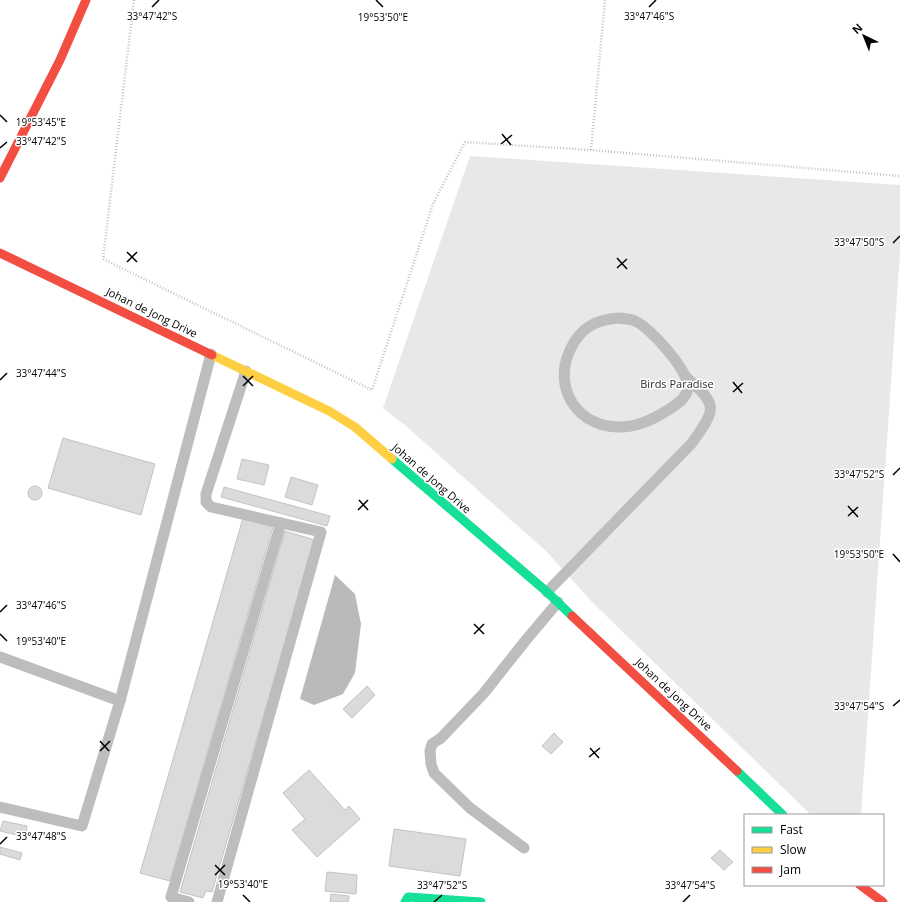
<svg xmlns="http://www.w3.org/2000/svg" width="900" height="902" viewBox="0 0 900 902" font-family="'Open Sans',sans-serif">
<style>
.green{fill:#e8e8e8}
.water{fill:#bababa}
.building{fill:#dbdbdb;stroke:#c3c3c3}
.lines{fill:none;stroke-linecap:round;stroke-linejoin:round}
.path{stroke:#c2c2c2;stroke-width:2.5;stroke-dasharray:1 2;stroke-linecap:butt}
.lane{stroke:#bdbdbd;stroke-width:11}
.fast{stroke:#16e098;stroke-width:9}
.slow{stroke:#ffcf43;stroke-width:9}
.jam{stroke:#f24e42;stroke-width:9}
.ticks{fill:none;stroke:#000;stroke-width:1.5}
.labels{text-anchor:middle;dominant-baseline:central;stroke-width:3;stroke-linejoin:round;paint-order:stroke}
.street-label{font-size:11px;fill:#000;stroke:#fff}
.park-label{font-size:11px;fill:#2c2c2c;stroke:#fff}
.ticks-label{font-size:10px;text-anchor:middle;fill:#000;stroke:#fff;stroke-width:3;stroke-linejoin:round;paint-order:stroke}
</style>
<rect width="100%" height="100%" fill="#fff"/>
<polygon class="green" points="470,156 900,185 900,253 861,815 811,815 591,601 547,552 406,426 383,408"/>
<polygon class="water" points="335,575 355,594 361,624 355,673 343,694 314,705 300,699"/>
<g class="building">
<polygon points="63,438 155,464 141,515 48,488"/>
<polygon points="242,459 269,465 264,485 237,479"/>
<polygon points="291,477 318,485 312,505 285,497"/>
<circle cx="35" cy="493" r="7"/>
<polygon points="224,487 330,516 327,526 221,497"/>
<polygon points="243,518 273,527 170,881 140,873"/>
<polygon points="285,531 315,540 212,892 206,891 203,898 180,892"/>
<polygon points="367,686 375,695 352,718 343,709"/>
<polygon points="554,733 563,742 551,754 542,746"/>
<polygon points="309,770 345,810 349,806 360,819 317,857 292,830 305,819 283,793"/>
<polygon points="3,821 27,826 26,833 18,832 17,835 0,831"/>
<polygon points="394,829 466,839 460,876 389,866"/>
<polygon points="0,847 22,853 20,860 0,854"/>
<polygon points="720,850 733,862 724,870 711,858"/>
<polygon points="327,872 357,875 356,894 325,891"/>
<polygon points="331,894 349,896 348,902 330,902"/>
</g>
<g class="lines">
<g class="path">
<polyline points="134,0 103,259 372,390 433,204 465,142 591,150 900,176"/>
<polyline points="591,150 605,0"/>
</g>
<g class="lane">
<path d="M620 318C625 319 631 319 635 321 650 327 690 372 688 388 687 398 676 405 668 410 654 419 638 427 620 427 578 428 552 388 570 350 580 328 596 319 620 318Z"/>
<path d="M547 592 692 443C717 407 718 406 686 377"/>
<polyline points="0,657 120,701"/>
<polyline points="0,807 82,826 120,701 211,354"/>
<polyline points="524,848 470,808 434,773 431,764 430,751 432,744 441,738 484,693 526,640 558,602"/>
<polyline points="189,902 171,897 281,523"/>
<polyline points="217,902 321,532 211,507 206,502 206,494 246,371"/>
</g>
<g class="fast">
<polyline points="392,459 547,592 572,616"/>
<polyline points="737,771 783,815"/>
<polyline points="405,902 408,897 481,902"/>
</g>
<polyline class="slow" points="212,355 329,411 355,427 392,459"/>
<g class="jam">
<polyline points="0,178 60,60 86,0"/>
<polyline points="0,253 212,355"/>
<polyline points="572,616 737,771"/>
<polyline points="860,885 883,902"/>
</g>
</g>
<path class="ticks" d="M376 0 383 7M152 7 159 0M649 7 656 0M0 115 7 122M502 134 511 145M501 144 512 135M0 148 7 142M893 243 900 236M127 252 137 262M617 258 627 269M127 262 137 252M617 268 627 259M243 376 253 386M0 380 7 373M733 382 742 393M243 386 253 376M733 392 743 383M893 475 900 468M359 500 368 510M848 506 858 517M358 510 368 500M848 516 858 507M893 554 900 562M0 612 7 605M474 624 484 634M0 634 7 641M474 634 484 624M893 706 900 700M100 741 109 751M590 748 599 758M100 751 110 741M589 757 600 748M0 844 7 837M215 865 225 875M215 875 225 865M243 895 250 902M434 902 442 895M683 902 690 895"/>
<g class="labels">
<g class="street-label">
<text transform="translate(152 312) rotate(26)">Johan de Jong Drive</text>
<text transform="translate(432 478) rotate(41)">Johan de Jong Drive</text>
<text transform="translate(674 694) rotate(43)">Johan de Jong Drive</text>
</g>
<g class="park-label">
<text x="677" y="383">Birds Paradise</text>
</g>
</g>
<g class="ticks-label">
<text x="152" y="20">33°47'42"S</text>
<text x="649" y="20">33°47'46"S</text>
<text x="383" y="21">19°53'50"E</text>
<text x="41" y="126">19°53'45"E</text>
<text x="41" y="145">33°47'42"S</text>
<text x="859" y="246">33°47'50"S</text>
<text x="41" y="377">33°47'44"S</text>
<text x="859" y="478">33°47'52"S</text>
<text x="859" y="558">19°53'50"E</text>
<text x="41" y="609">33°47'46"S</text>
<text x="41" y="645">19°53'40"E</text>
<text x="859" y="710">33°47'54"S</text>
<text x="41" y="840">33°47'48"S</text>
<text x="243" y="888">19°53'40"E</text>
<text x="442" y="889">33°47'52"S</text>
<text x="690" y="889">33°47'54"S</text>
</g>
<rect x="744" y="814" width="140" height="72" fill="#ffffff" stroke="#999999"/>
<rect x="752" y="827" width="20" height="6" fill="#16e098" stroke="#999999"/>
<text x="780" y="834" font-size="12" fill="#000000">Fast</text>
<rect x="752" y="847" width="20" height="6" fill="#ffcf43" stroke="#999999"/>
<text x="780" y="854" font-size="12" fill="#000000">Slow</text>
<rect x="752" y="867" width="20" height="6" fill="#f24e42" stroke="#999999"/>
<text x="780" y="874" font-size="12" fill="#000000">Jam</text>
<g transform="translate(864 36) rotate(317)" stroke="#ffffff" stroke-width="3" paint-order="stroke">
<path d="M0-3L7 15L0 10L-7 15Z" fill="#000000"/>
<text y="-6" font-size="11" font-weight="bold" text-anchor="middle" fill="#000000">N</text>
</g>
</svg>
